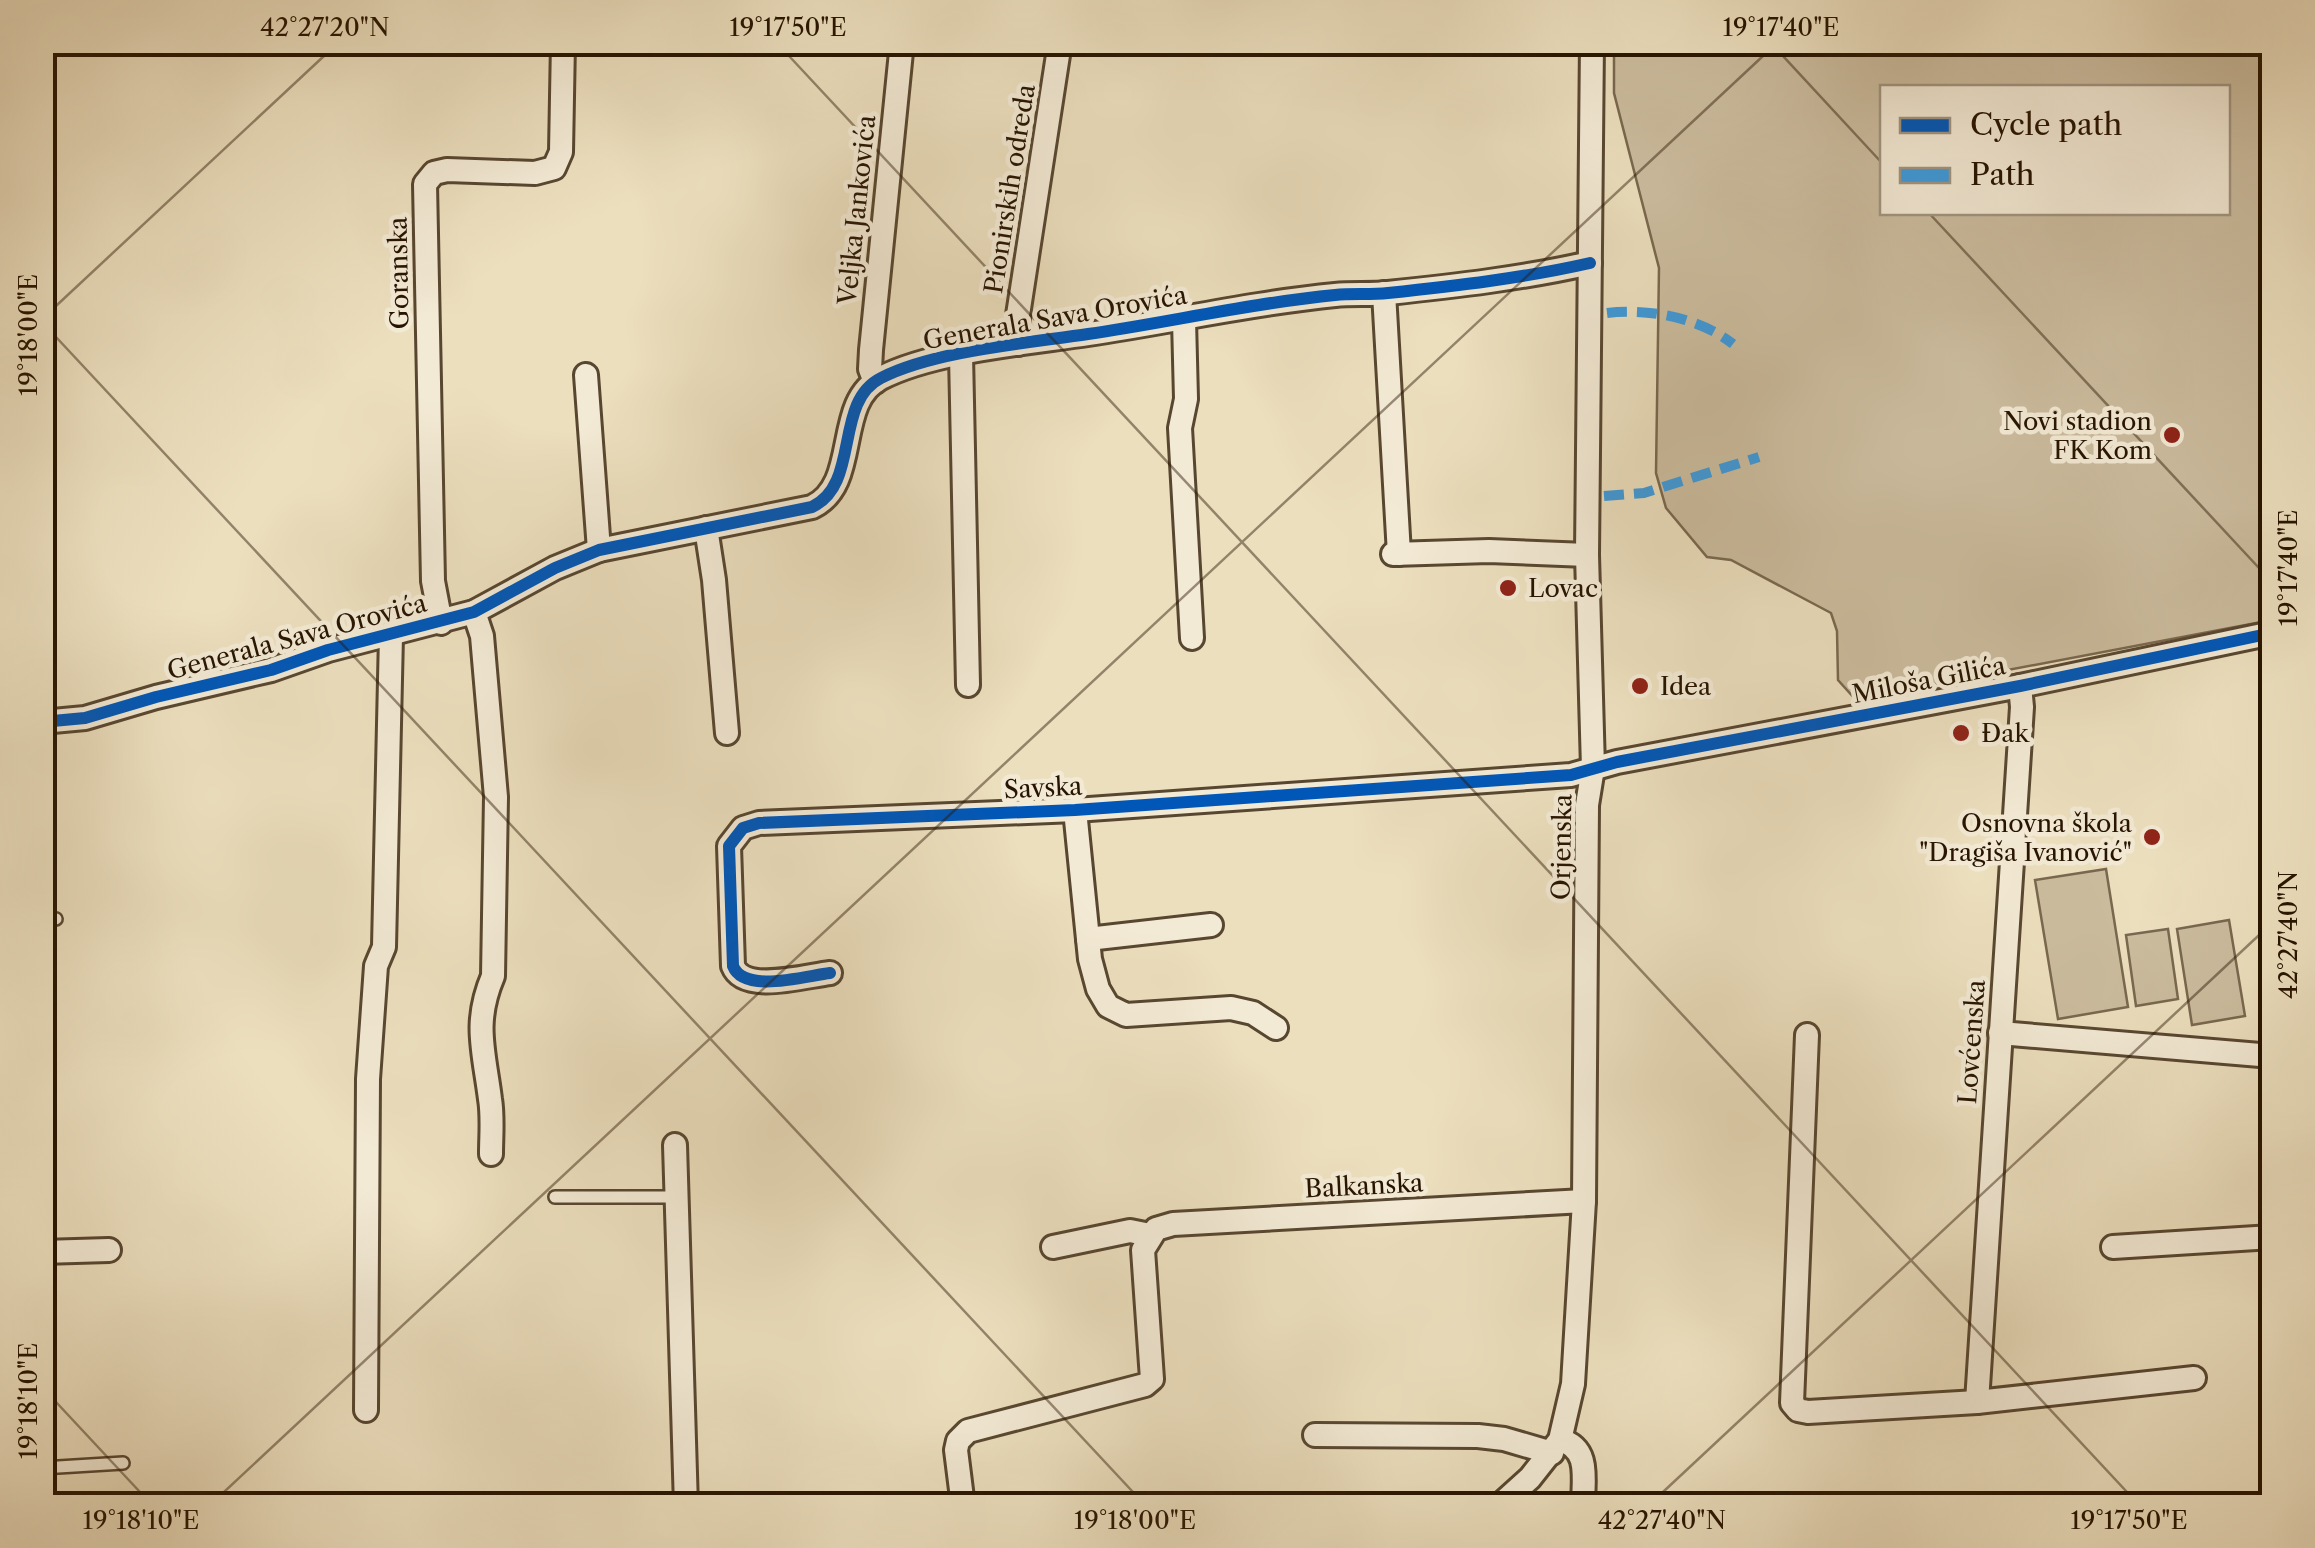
<svg xmlns="http://www.w3.org/2000/svg" width="2315" height="1548" viewBox="0 0 2315 1548" font-family="'Libre Caslon Text',serif">
<style>
.green{fill:#cbbc9e;stroke:#79684f;stroke-width:2.5;fill-rule:evenodd}
.lines{fill:none;stroke-linecap:round;stroke-linejoin:round}
.lane-casing{stroke:#584730;stroke-width:16}
.street-casing{stroke:#584730;stroke-width:28}
.lane{stroke:#f3ead5;stroke-width:11}
.street{stroke:#f3ead5;stroke-width:22}
.quiet{stroke:#3d9adc;stroke-width:10;stroke-dasharray:20 10;stroke-linecap:butt}
.cycleway-casing{stroke:#f3ead5;stroke-width:19}
.cycleway{stroke:#0057b8;stroke-width:12}
.ticks{fill:none;stroke:#271400;stroke-width:2.5;stroke-opacity:0.45}
.poi-dot{fill:#8f2418;stroke:#f3ead5;stroke-width:4}
.labels{text-anchor:middle;dominant-baseline:central;stroke-width:9;stroke-linejoin:round;paint-order:stroke}
.street-label{font-size:25px;fill:#271400;stroke:#f3ead5}
.poi-label{font-size:25px;fill:#271400;stroke:#f3ead5;text-anchor:start}
.neatline{fill:none;stroke:#271400;stroke-width:4}
.ticks-label{font-size:25px;text-anchor:middle;fill:#271400}
</style>
<rect width="100%" height="100%" fill="#ecdfbe"/>
<filter id="stains"><feTurbulence type="fractalNoise" baseFrequency=".002" numOctaves="4"/><feColorMatrix values="0 0 0 0 .2 0 0 0 0 .09 0 0 0 0 .02 0 0 0 .5 -.17"/></filter>
<radialGradient id="worn" r=".72"><stop offset=".6" stop-color="#630" stop-opacity="0"/><stop offset="1" stop-color="#630" stop-opacity=".3"/></radialGradient>
<g class="green">
<path d="M1614 43H2272V620L1855 699 1838 680 1837 631 1831 613 1731 560 1707 557 1666 508 1656 473 1659 268 1614 93ZM1882 88H2228V212H1882Z"/>
<polygon points="2106,869 2128,1007 2058,1019 2035,880"/>
<polygon points="2229,920 2245,1016 2192,1025 2177,929"/>
<polygon points="2168,929 2178,999 2136,1006 2126,935"/>
</g>
<g class="lines">
<defs>
<g id="lane">
<polyline points="42,920 56,919"/>
<polyline points="555,1197 676,1197"/>
<polyline points="42,1468 123,1463"/>
</g>
<g id="street">
<polyline points="1384,293 1399,554"/>
<polyline points="1184,320 1186,399 1180,428 1192,638"/>
<polyline points="1018,344 1018,315 1060,42"/>
<polyline points="961,355 968,685"/>
<polyline points="586,375 599,550"/>
<polyline points="875,382 870,369 871,350 902,42"/>
<polyline points="706,528 714,580 727,733"/>
<polyline points="1393,554 1489,551 1587,555"/>
<path d="M474 612 482 636 496 797 493 976C473 1023 484 1051 490 1099 493 1117 491 1136 491 1154"/>
<polyline points="441,623 433,581 425,184 434,173 447,170 535,173 554,168 561,152 563,42"/>
<path d="M42 722 85 718 156 697 271 670 328 650 474 612 555 568 599 550 812 507C861 484 833 402 881 378 933 351 1028 343 1088 334 1170 322 1252 303 1335 295 1352 293 1370 295 1388 293 1455 286 1524 278 1590 263"/>
<polyline points="1075,810 1090,959 1098,989 1108,1006 1126,1015 1231,1008 1253,1013 1276,1028"/>
<polyline points="1088,939 1211,925"/>
<path d="M830 973C805 976 744 994 733 966L729 846 743 828 759 823 1075 810 1571 775 1617 762 2020 686 2272 633"/>
<polyline points="2000,1033 2272,1056"/>
<polyline points="1807,1035 1792,1403 1798,1410 1808,1412 1977,1402 2194,1378"/>
<polyline points="675,1145 686,1506"/>
<polyline points="1053,1247 1130,1231 1150,1235"/>
<polyline points="2113,1247 2272,1237"/>
<polyline points="42,1252 109,1250"/>
<polyline points="1977,1402 2022,707 2020,686"/>
<polyline points="366,1410 368,1079 376,966 384,947 391,635"/>
<polyline points="1315,1435 1478,1436 1504,1439 1552,1453"/>
<path d="M1560 1440C1591 1448 1583 1480 1583 1506"/>
<polyline points="963,1506 956,1450 958,1441 968,1431 1145,1385 1152,1379 1143,1250 1156,1229 1173,1224 1584,1201"/>
<polyline points="1499,1506 1530,1478 1560,1440 1573,1384 1584,1201 1587,805 1593,768 1587,555 1592,42"/>
</g>
</defs>
<use href="#lane" class="lane-casing"/>
<use href="#street" class="street-casing"/>
<use href="#lane" class="lane"/>
<use href="#street" class="street"/>
<g class="quiet">
<path d="M1607 313C1649 308 1700 318 1733 344"/>
<polyline points="1604,496 1644,493 1759,457"/>
</g>
<defs>
<g id="cycleway">
<path d="M42 722 85 718 156 697 271 670 328 650 474 612 555 568 599 550 812 507C861 484 833 402 881 378 933 351 1028 343 1088 334 1170 322 1252 303 1335 295 1352 293 1370 295 1388 293 1455 286 1524 278 1590 263"/>
<path d="M830 973C805 976 744 994 733 966L729 846 743 828 759 823 1075 810 1571 775 1617 762 2020 686 2272 633"/>
</g>
</defs>
<use href="#cycleway" class="cycleway-casing"/>
<use href="#cycleway" class="cycleway"/>
</g>
<path class="ticks" d="M776 42 2140 1506M1770 42 1882 163M1928 212 2272 582M42 319 339 42M42 322 1146 1506M42 1387 153 1506M209 1506 1778 42M1648 1506 2272 923"/>
<g class="poi-dot">
<circle cx="2172" cy="435" r="10"/>
<circle cx="1508" cy="588" r="10"/>
<circle cx="1640" cy="686" r="10"/>
<circle cx="1961" cy="733" r="10"/>
<circle cx="2152" cy="837" r="10"/>
</g>
<g class="labels">
<g class="street-label">
<text transform="translate(1010 189) rotate(-81)">Pionirskih odreda</text>
<text transform="translate(857 210) rotate(-84)">Veljka Jankovića</text>
<text transform="translate(399 273) rotate(-91)">Goranska</text>
<text transform="translate(1055 318) rotate(-10)">Generala Sava Orovića</text>
<text transform="translate(297 637) rotate(-15)">Generala Sava Orovića</text>
<text transform="translate(1929 680) rotate(-11)">Miloša Gilića</text>
<text transform="translate(1043 788) rotate(-3)">Savska</text>
<text transform="translate(1562 847) rotate(-89)">Orjenska</text>
<text transform="translate(1972 1042) rotate(-86)">Lovćenska</text>
<text transform="translate(1364 1186) rotate(-3)">Balkanska</text>
</g>
<g class="poi-label">
<text x="2152" y="421" text-anchor="end">Novi stadion<tspan x="2152" dy="29">FK Kom</tspan></text>
<text x="1528" y="588">Lovac</text>
<text x="1660" y="686">Idea</text>
<text x="1981" y="733">Đak</text>
<text x="2132" y="823" text-anchor="end">Osnovna škola<tspan x="2132" dy="29">"Dragiša Ivanović"</tspan></text>
</g>
</g>
<rect width="2315" height="1548" fill="none" stroke="#ecdfbe" stroke-width="110"/>
<rect x="1880" y="85" width="350" height="130" fill="#f3ead5" stroke="#a19480" stroke-width="2.5"/>
<rect x="1900" y="118" width="50" height="15" fill="#0057b8" stroke="#a19480" stroke-width="2.5"/>
<text x="1970" y="135" font-size="30" fill="#271400">Cycle path</text>
<rect x="1900" y="168" width="50" height="15" fill="#3d9adc" stroke="#a19480" stroke-width="2.5"/>
<text x="1970" y="185" font-size="30" fill="#271400">Path</text>
<rect x="55" y="55" width="2205" height="1438" class="neatline"/>
<g class="ticks-label">
<text x="325" y="36">42°27'20"N</text>
<text x="788" y="36">19°17'50"E</text>
<text x="1781" y="36">19°17'40"E</text>
<text transform="translate(28 335) rotate(-90)" y="9">19°18'00"E</text>
<text transform="translate(2288 568) rotate(-90)" y="9">19°17'40"E</text>
<text transform="translate(2288 935) rotate(-90)" y="9">42°27'40"N</text>
<text transform="translate(28 1401) rotate(-90)" y="9">19°18'10"E</text>
<text x="141" y="1529">19°18'10"E</text>
<text x="1135" y="1529">19°18'00"E</text>
<text x="1662" y="1529">42°27'40"N</text>
<text x="2129" y="1529">19°17'50"E</text>
</g>
<rect width="100%" height="100%" filter="url(#stains)"/>
<rect width="100%" height="100%" fill="url(#worn)"/>
</svg>
